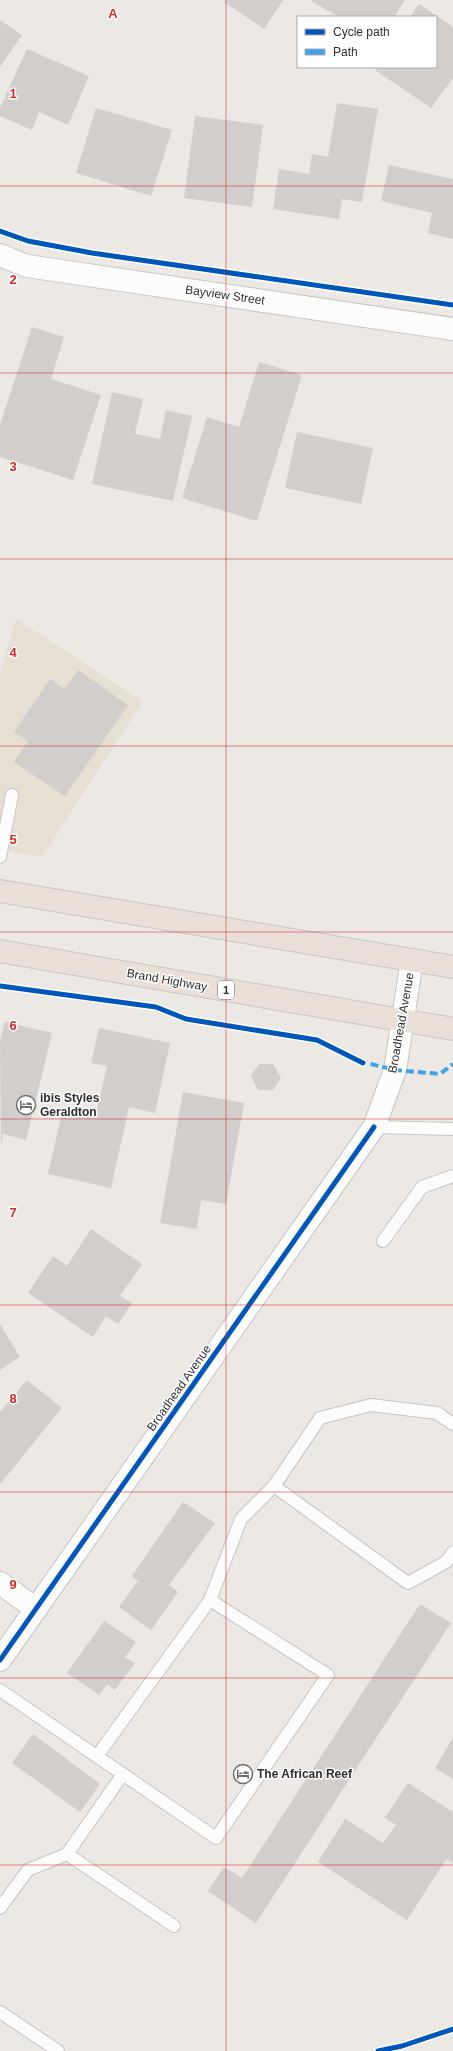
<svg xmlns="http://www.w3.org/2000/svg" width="453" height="2051" viewBox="0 0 453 2051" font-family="Arial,sans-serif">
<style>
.education{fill:#e6e0d3}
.building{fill:#d1cecb}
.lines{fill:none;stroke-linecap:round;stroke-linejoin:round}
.lane-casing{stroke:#c5c4c5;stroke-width:14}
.street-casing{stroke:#c5c4c5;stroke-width:24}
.secondary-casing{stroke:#c5c4c5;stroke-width:24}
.highway-casing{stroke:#c6c5c4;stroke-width:24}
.lane{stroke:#fcfcfb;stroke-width:12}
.street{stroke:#fcfcfb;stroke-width:22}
.secondary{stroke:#fcfcfb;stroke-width:22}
.highway{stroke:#eadfd6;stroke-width:22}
.quiet{stroke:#3ea3eb;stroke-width:4;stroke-dasharray:8 4;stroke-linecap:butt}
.cycleway-casing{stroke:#fff;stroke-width:8}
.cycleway{stroke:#0057b8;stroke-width:5}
.grid{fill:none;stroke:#d62828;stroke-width:1;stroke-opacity:0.55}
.labels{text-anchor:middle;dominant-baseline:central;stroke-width:3;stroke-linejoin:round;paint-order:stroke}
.shield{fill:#fff;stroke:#6d6d6d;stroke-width:1}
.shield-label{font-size:11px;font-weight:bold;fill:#2e2e2e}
.street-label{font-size:12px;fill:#2e2e2e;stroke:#fff}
.poi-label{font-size:12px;font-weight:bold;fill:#2e2e2e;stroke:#fff;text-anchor:start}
.grid-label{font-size:13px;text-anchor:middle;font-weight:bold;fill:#d62828;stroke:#fff;stroke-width:3;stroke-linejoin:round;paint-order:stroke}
</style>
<rect width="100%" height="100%" fill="#ece8e4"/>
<polygon class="education" points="16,619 143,701 42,857 0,850 0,673"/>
<g class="building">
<polygon points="226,0 283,0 264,29 224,2"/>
<polygon points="310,0 405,0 394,17 339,17"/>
<polygon points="419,4 453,27 453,78 431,108 375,70 377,67 436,67 436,17 410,17"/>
<polygon points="0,20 22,35 0,67"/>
<polygon points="27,49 89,76 68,125 39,112 32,130 0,116 0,108"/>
<polygon points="337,103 378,109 362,202 342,199 339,219 273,209 279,169 309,174 312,154 328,157"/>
<polygon points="96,108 172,130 151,196 76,173"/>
<polygon points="195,116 263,125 252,207 184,198"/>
<polygon points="389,165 453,179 453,239 428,233 432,213 381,201"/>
<polygon points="32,327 64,337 51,379 101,395 73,480 0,457 0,425"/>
<polygon points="259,362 302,375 257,521 182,498 207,417 239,427"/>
<polygon points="112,392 143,399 135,434 160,439 166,410 192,416 173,501 92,484"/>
<polygon points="297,432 373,448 361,504 285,488"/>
<polygon points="78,670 128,705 65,796 14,762 28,741 14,732 50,679 65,689"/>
<polygon points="5,1022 52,1033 26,1140 3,1134 1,1145 0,1041"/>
<polygon points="99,1028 170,1043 155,1113 129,1107 111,1188 48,1174 63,1108 96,1114 107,1066 91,1063"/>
<polygon points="259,1064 273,1064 281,1078 273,1090 258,1090 251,1076"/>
<polygon points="183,1092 244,1103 226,1204 201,1200 197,1229 160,1223"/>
<polygon points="91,1229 142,1264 120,1296 132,1303 118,1324 106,1316 93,1337 28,1293 53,1256 67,1266"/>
<polygon points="0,1324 20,1357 0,1370"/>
<polygon points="27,1380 62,1408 0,1484 0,1412"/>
<polygon points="183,1502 215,1523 169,1585 178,1592 151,1630 119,1607 138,1581 132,1576"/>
<polygon points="420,1604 451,1623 256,1923 208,1891 224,1867 242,1878"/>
<polygon points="104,1621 136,1642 125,1657 135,1663 115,1690 107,1684 99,1695 67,1673"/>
<polygon points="33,1734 100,1784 80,1812 12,1763"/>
<polygon points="453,1737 453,1779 435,1768"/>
<polygon points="408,1783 453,1812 453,1863 446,1859 407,1920 318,1862 345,1819 383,1843 396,1825 385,1818"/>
</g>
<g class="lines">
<defs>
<g id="lane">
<polyline points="0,857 12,795"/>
<polyline points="374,1127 453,1129"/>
<polyline points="383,1241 422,1187 453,1176"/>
<polyline points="274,1486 408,1583 446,1562 453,1552"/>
<polyline points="210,1600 241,1519 274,1486 320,1418 371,1405 437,1413 453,1424"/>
<polyline points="0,1690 216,1838 328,1675 210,1600 97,1756"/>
<polyline points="67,1854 174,1926"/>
<polyline points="0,1908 28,1870 67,1854 123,1774"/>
<polyline points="0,2012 58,2051"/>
</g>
<g id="street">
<polyline points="0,255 27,266 453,329"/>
<polyline points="0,1583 36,1609"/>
</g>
<polyline id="secondary" points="0,1660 374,1127 395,1070 412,960"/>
<g id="highway">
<polyline points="0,891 453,967"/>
<polyline points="0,951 453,1029"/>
</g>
</defs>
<use href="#lane" class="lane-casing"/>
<use href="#street" class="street-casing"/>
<use href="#secondary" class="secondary-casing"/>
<use href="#highway" class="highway-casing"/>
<use href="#lane" class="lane"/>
<use href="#street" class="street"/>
<use href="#secondary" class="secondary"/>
<use href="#highway" class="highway"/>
<polyline class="quiet" points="359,1061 395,1070 440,1074 453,1064"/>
<defs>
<g id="cycleway">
<polyline points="0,231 28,241 92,253 453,305"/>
<polyline points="0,986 156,1007 186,1019 317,1040 363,1063"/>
<polyline points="0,1660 374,1127"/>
<polyline points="378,2051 402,2046 453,2029"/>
</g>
</defs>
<use href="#cycleway" class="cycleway-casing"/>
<use href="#cycleway" class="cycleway"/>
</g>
<path class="grid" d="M226 0V2051M0 186H453M0 373H453M0 559H453M0 746H453M0 932H453M0 1119H453M0 1305H453M0 1492H453M0 1678H453M0 1865H453"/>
<defs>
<symbol id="hotel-ring" viewBox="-11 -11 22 22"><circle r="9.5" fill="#fff" stroke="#706f6e" stroke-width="1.5"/><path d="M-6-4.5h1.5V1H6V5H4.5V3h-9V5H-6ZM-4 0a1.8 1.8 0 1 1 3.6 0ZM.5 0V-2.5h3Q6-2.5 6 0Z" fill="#706f6e"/></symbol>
</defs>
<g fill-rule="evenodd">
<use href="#hotel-ring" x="15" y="1094" width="22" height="22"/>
<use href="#hotel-ring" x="232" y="1763" width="22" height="22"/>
</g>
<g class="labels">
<rect class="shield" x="218" y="981" width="16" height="18" rx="3"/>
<g class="shield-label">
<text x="226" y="990">1</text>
</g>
<g class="street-label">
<text transform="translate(225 295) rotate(8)">Bayview Street</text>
<text transform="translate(167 980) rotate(10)">Brand Highway</text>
<text transform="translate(401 1023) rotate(-80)">Broadhead Avenue</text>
<text transform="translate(179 1388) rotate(-55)">Broadhead Avenue</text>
</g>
<g class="poi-label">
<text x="40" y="1098">ibis Styles<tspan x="40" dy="14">Geraldton</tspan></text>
<text x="257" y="1774">The African Reef</text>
</g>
</g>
<g class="grid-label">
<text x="113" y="18">A</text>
<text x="13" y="98">1</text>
<text x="13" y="284">2</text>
<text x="13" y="471">3</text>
<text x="13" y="657">4</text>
<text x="13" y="844">5</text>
<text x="13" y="1030">6</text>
<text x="13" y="1217">7</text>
<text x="13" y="1403">8</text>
<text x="13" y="1589">9</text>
</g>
<rect x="297" y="16" width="140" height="52" fill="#ffffff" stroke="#ababab"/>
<rect x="305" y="29" width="20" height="6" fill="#0057b8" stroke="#ababab"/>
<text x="333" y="36" font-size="12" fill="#2e2e2e">Cycle path</text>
<rect x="305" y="49" width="20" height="6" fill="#3ea3eb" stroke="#ababab"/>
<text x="333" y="56" font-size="12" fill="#2e2e2e">Path</text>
</svg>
